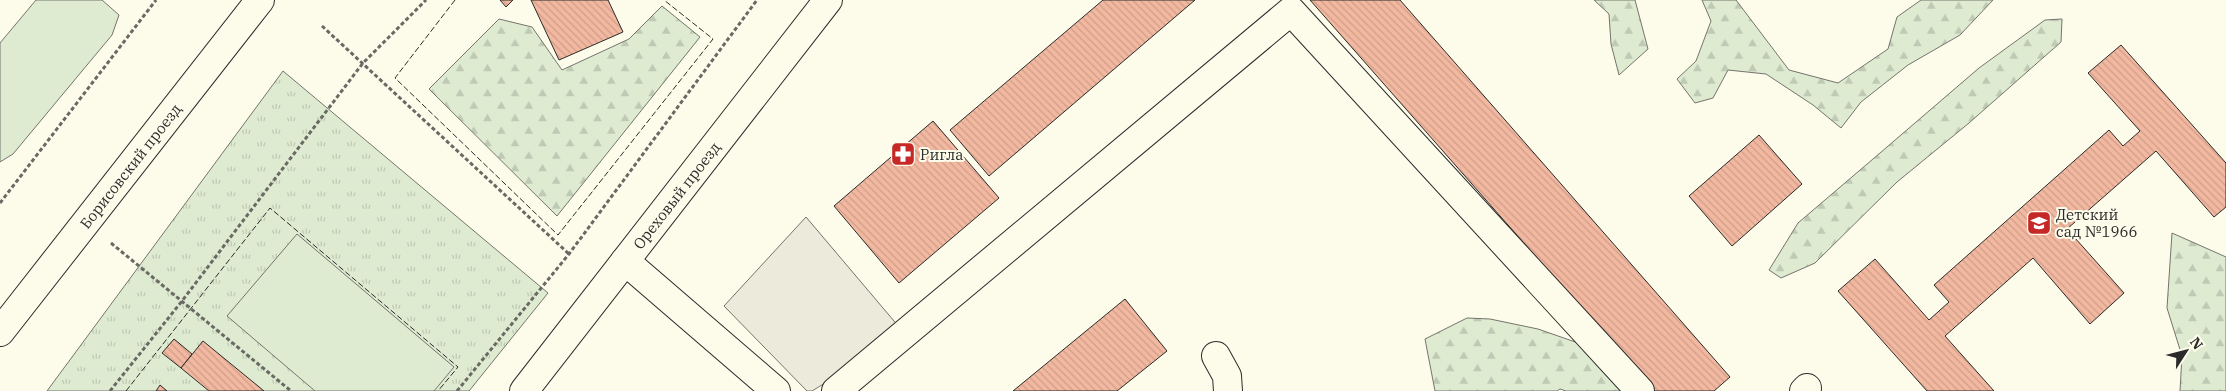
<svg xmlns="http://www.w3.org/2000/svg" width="2226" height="391" viewBox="0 0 2226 391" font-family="'IBM Plex Serif',serif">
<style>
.grass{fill:url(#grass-tufts);stroke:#74746e}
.forest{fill:url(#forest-firs);stroke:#74746e}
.park{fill:#deebd1;stroke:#74746e}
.parking{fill:#eceadb;stroke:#74746e}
.building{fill:url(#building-back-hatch);stroke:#2b2b2b}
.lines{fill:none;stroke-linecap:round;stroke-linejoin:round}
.minor-casing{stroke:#2b2b2b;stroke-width:30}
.path{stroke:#6a6964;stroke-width:3;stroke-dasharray:4 2.5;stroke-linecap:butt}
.minor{stroke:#fdfbea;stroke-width:28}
.fence{stroke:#2b2b2b;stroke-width:1;stroke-dasharray:6 2.5;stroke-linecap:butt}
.labels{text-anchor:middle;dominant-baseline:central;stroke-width:4;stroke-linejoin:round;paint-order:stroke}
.poi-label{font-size:15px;fill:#2b2b2b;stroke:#fdfbea;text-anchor:start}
.street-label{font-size:15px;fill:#2b2b2b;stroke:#fdfbea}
</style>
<defs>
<pattern id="grass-tufts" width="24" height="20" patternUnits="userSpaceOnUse" patternTransform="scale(1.25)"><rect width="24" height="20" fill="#deebd1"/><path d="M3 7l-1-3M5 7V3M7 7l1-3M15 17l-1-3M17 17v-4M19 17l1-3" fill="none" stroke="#bfcab4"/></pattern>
<pattern id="forest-firs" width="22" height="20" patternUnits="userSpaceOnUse" patternTransform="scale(1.25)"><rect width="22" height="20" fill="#deebd1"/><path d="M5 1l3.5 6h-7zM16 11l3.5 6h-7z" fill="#bfcab4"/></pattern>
<pattern id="building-back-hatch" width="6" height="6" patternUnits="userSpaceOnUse" patternTransform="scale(1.25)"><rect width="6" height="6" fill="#f2b8a0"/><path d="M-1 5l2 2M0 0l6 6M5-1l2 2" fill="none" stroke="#d09e8a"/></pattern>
</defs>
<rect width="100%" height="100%" fill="#fdfbea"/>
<polygon class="grass" points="283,71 548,293 469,391 47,391"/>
<g class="forest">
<polygon points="1594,0 1635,0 1648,49 1619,75 1611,44 1609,14"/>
<polygon points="1702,0 1736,0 1789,70 1838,83 1888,49 1897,17 1921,0 1993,0 1960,35 1908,65 1861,102 1841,128 1813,105 1766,74 1728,70 1713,98 1695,103 1677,79 1696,61 1711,21"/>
<polygon points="662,6 700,37 557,216 429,89 499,19 532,27 562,70 629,39"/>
<polygon points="2062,19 2061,42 1969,123 1897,182 1815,263 1781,278 1769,270 1798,223 1880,153 1979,68 2045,20"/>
<polygon points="2172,233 2226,257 2226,391 2180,391 2182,356 2167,308"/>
<polygon points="1467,318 1490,319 1538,329 1581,344 1627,391 1566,391 1560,389 1557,391 1435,391 1425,339"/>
</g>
<g class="park">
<polygon points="36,0 102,0 119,15 112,35 13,154 0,162 0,43"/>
<polygon points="297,234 454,367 434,391 315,391 227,316"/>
</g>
<polygon class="parking" points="806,217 905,334 812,391 807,391 724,306"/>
<g class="building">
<polygon points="500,0 513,0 506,7"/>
<polygon points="531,0 608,0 623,32 559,60"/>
<polygon points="1103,0 1195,0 989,176 950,130"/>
<polygon points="1310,0 1400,0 1730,377 1714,391 1654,391"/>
<polygon points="2121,45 2226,163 2226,207 2214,217 2156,151 2067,229 2124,293 2090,324 2033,258 1945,336 1994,391 1927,391 1838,291 1875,259 1929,320 1949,302 1934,285 2109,130 2123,146 2140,131 2088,73"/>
<polygon points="933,121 999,198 899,283 834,206"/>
<polygon points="1759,135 1802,184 1732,246 1689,196"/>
<polygon points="1125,299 1167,351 1117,391 1013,391"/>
<polygon points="174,339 192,354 181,368 162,353"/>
<polygon points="203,341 264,391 209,391 181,368"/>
<polygon points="160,385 167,391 156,391"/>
</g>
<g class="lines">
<defs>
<g id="minor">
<polyline points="625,261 776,391"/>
<path id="s1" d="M0 332 260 0"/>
<polyline points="1216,356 1227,376 1228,391"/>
<path id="s2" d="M524 391 828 0"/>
<polyline points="836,391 1291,11 1640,391"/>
<polyline points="1804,391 1807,388"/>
</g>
</defs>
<use href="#minor" class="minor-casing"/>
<g class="path">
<polyline points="322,26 569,254"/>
<polyline points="0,203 156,0"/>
<polyline points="111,243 291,391"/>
<polyline points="110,391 182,301 363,63 426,0"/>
<polyline points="457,391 569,254 757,0"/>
</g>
<use href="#minor" class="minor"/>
<g class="fence">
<polyline points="455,0 395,78 558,235 713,39 664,0"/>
<polyline points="126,391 270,208 458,367 438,391"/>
</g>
</g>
<defs>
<symbol id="pharmacy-square" viewBox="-11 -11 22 22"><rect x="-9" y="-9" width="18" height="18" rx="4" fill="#c62828" stroke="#fdfbea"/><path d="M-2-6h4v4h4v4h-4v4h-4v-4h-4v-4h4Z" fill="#fff"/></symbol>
<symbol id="school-square" viewBox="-11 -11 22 22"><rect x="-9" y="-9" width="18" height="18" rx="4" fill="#c62828" stroke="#fdfbea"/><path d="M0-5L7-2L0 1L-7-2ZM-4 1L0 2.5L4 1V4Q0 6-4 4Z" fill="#fff"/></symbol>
</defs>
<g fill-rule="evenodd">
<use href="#pharmacy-square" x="889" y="140" width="28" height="28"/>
<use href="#school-square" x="2025" y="209" width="28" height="28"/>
</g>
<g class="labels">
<g class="poi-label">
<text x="920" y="154">Ригла</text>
<text x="2056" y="214">Детский<tspan x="2056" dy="17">сад №1966</tspan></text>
</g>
<g class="street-label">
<text stroke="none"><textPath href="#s1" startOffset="211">Борисовский проезд</textPath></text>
<text stroke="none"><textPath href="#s2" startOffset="248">Ореховый проезд</textPath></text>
</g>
</g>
<g transform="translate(2186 351) rotate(54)" stroke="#fdfbea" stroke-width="4" paint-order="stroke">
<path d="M0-4L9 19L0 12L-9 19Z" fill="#2b2b2b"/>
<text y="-8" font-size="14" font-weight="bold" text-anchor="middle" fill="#2b2b2b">N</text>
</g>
</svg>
